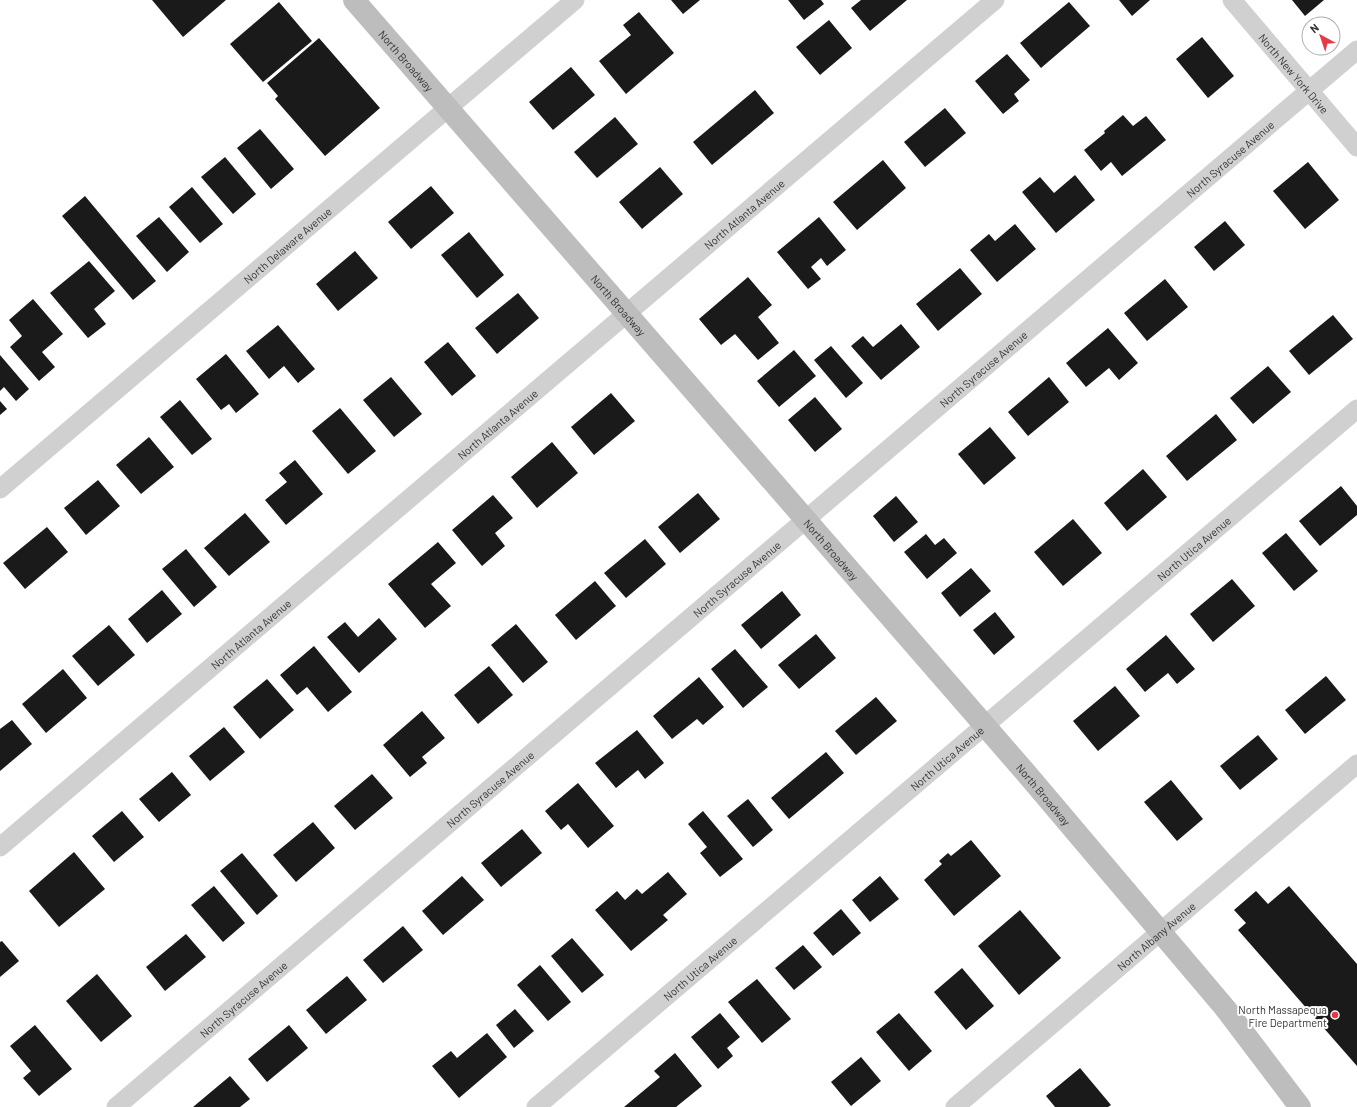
<svg xmlns="http://www.w3.org/2000/svg" width="1357" height="1107" viewBox="0 0 1357 1107" font-family="Barlow,sans-serif">
<style>
.building{fill:#1a1a1a}
.lines{fill:none;stroke-linecap:round;stroke-linejoin:round}
.minor{stroke:#d0d0d0;stroke-width:19}
.secondary{stroke:#bdbdbd;stroke-width:22}
.poi-dot{fill:#e63946;stroke:#fff;stroke-width:1.5}
.labels{text-anchor:middle;dominant-baseline:central;stroke-width:4;stroke-linejoin:round;paint-order:stroke}
.street-label{font-size:11px;fill:#333;stroke:#fff}
.poi-label{font-size:11px;fill:#333;stroke:#fff;text-anchor:end}
</style>
<rect width="100%" height="100%" fill="#fff"/>
<g class="building">
<polygon points="152,0 226,0 183,37"/>
<polygon points="671,0 700,0 683,14"/>
<polygon points="788,0 821,0 824,4 804,20"/>
<polygon points="861,0 907,0 870,31 851,8"/>
<polygon points="1119,0 1150,0 1132,16"/>
<polygon points="1292,0 1324,0 1305,16"/>
<polygon points="279,2 312,41 263,82 230,44"/>
<polygon points="1069,2 1090,26 1041,68 1020,43"/>
<polygon points="639,12 674,53 626,94 599,61 631,35 623,25"/>
<polygon points="829,20 852,48 820,75 796,47"/>
<polygon points="1202,37 1234,76 1208,98 1176,59"/>
<polygon points="319,38 380,108 325,156 275,99 278,96 267,83"/>
<polygon points="1007,54 1030,80 1014,94 1019,101 1003,114 975,81"/>
<polygon points="571,67 595,95 553,130 529,102"/>
<polygon points="755,90 774,113 712,165 693,142"/>
<polygon points="945,108 966,133 925,167 904,142"/>
<polygon points="1123,115 1133,126 1146,116 1166,140 1122,176 1111,162 1101,171 1084,150 1105,133 1104,131"/>
<polygon points="615,117 638,144 597,178 574,152"/>
<polygon points="260,129 294,169 271,189 237,148"/>
<polygon points="225,157 256,194 233,214 201,177"/>
<polygon points="883,160 906,188 857,230 833,202"/>
<polygon points="1308,162 1339,200 1305,229 1273,191"/>
<polygon points="660,167 683,194 642,229 619,202"/>
<polygon points="1075,175 1095,200 1056,233 1022,192 1040,177 1054,193"/>
<polygon points="431,186 454,213 411,249 388,222"/>
<polygon points="192,187 223,224 200,243 169,207"/>
<polygon points="85,196 156,281 133,300 62,216"/>
<polygon points="159,217 189,252 167,272 136,236"/>
<polygon points="819,217 846,250 827,266 821,258 811,267 821,279 808,289 777,252"/>
<polygon points="1225,221 1245,245 1214,271 1194,247"/>
<polygon points="1015,224 1036,249 997,282 970,250 989,234 995,241"/>
<polygon points="469,232 504,275 477,298 441,255"/>
<polygon points="355,251 378,278 338,311 316,284"/>
<polygon points="89,261 115,291 94,309 106,324 88,338 50,293"/>
<polygon points="960,268 982,294 938,331 916,304"/>
<polygon points="748,277 772,305 758,317 779,343 758,360 735,334 721,345 699,319"/>
<polygon points="1165,279 1188,307 1147,341 1124,313"/>
<polygon points="518,293 539,318 497,354 475,328"/>
<polygon points="33,299 63,334 42,352 55,367 39,381 10,347 22,336 9,320"/>
<polygon points="1333,315 1353,339 1309,375 1289,351"/>
<polygon points="901,324 920,347 881,380 851,346 863,336 873,347"/>
<polygon points="278,325 315,369 298,383 284,366 269,379 246,351"/>
<polygon points="1108,328 1138,363 1119,380 1109,368 1086,387 1066,363"/>
<polygon points="448,342 476,376 452,396 424,362"/>
<polygon points="831,346 863,383 846,398 814,360"/>
<polygon points="794,350 816,376 779,407 757,381"/>
<polygon points="226,354 259,394 236,413 229,404 221,410 196,379"/>
<polygon points="0,355 29,389 16,401 4,387 0,391"/>
<polygon points="1268,366 1291,392 1253,424 1230,398"/>
<polygon points="391,377 422,414 394,437 363,400"/>
<polygon points="1049,377 1069,402 1028,436 1008,412"/>
<polygon points="611,393 635,421 594,455 571,427"/>
<polygon points="815,397 842,429 815,452 788,420"/>
<polygon points="180,400 212,439 192,455 160,417"/>
<polygon points="0,401 7,409 0,415"/>
<polygon points="340,408 376,451 348,474 312,431"/>
<polygon points="1216,414 1237,440 1187,481 1166,456"/>
<polygon points="990,427 1016,458 984,485 958,454"/>
<polygon points="149,437 174,467 141,494 116,465"/>
<polygon points="552,442 578,473 537,508 511,477"/>
<polygon points="295,460 323,494 286,525 265,500 287,482 279,473"/>
<polygon points="1143,469 1167,497 1127,531 1104,503"/>
<polygon points="98,480 120,506 86,535 64,508"/>
<polygon points="1341,486 1357,506 1357,515 1320,546 1299,521"/>
<polygon points="698,493 720,519 680,553 658,527"/>
<polygon points="493,495 513,518 495,533 505,546 482,566 452,530"/>
<polygon points="896,496 918,522 894,542 873,516"/>
<polygon points="245,513 270,542 229,576 204,548"/>
<polygon points="1073,519 1102,553 1063,586 1034,552"/>
<polygon points="47,527 68,552 25,589 3,563"/>
<polygon points="1286,533 1318,571 1294,591 1262,553"/>
<polygon points="926,534 935,545 944,538 957,553 927,579 904,552"/>
<polygon points="645,539 666,564 626,598 604,573"/>
<polygon points="438,542 456,563 431,584 451,606 425,628 388,584"/>
<polygon points="186,549 217,587 194,607 162,569"/>
<polygon points="971,568 991,591 960,617 941,593"/>
<polygon points="1232,579 1255,606 1213,642 1190,614"/>
<polygon points="595,581 616,606 576,640 555,615"/>
<polygon points="162,590 182,614 147,643 128,619"/>
<polygon points="782,591 801,615 761,649 741,625"/>
<polygon points="995,612 1015,637 994,655 973,630"/>
<polygon points="379,618 397,639 359,673 327,637 345,622 358,637"/>
<polygon points="516,624 548,662 523,683 491,645"/>
<polygon points="109,625 135,655 98,686 72,656"/>
<polygon points="816,634 836,658 799,689 778,665"/>
<polygon points="1166,635 1195,669 1177,684 1168,673 1145,692 1126,669"/>
<polygon points="314,646 352,692 328,712 307,687 297,695 280,675"/>
<polygon points="735,649 768,687 743,708 711,669"/>
<polygon points="489,666 513,695 478,724 454,695"/>
<polygon points="63,669 87,698 46,733 22,704"/>
<polygon points="1326,676 1346,700 1305,734 1285,710"/>
<polygon points="699,677 724,707 703,725 697,719 672,739 653,716"/>
<polygon points="267,679 294,710 260,739 233,707"/>
<polygon points="1115,686 1140,716 1098,751 1073,721"/>
<polygon points="876,697 897,721 856,755 835,731"/>
<polygon points="422,711 445,738 422,757 427,763 410,777 383,745"/>
<polygon points="12,720 32,744 0,771 0,729"/>
<polygon points="224,727 245,752 210,781 189,756"/>
<polygon points="637,730 664,763 645,779 638,770 616,788 595,763"/>
<polygon points="1258,735 1278,759 1240,790 1220,766"/>
<polygon points="826,752 844,773 789,819 771,798"/>
<polygon points="172,772 191,795 159,822 139,799"/>
<polygon points="372,774 393,798 355,830 334,806"/>
<polygon points="1171,780 1203,819 1177,841 1144,802"/>
<polygon points="578,783 614,826 588,848 568,824 561,830 545,811"/>
<polygon points="748,799 773,830 753,847 727,816"/>
<polygon points="122,811 144,837 114,862 92,836"/>
<polygon points="703,811 743,859 720,877 700,853 707,847 688,824"/>
<polygon points="313,822 335,848 296,882 273,855"/>
<polygon points="522,829 542,853 501,887 481,863"/>
<polygon points="971,840 1001,876 954,916 924,880 942,864 939,861 948,853 951,856"/>
<polygon points="74,852 105,889 59,927 29,891"/>
<polygon points="242,853 278,896 257,915 220,871"/>
<polygon points="668,872 687,894 663,915 668,920 631,951 595,910 617,891 625,900 637,889 642,894"/>
<polygon points="462,876 484,900 443,935 422,911"/>
<polygon points="880,876 899,899 870,922 852,900"/>
<polygon points="214,886 245,923 223,942 191,905"/>
<polygon points="1289,886 1357,964 1357,1066 1238,930 1246,923 1234,910 1256,891 1268,904"/>
<polygon points="841,909 861,933 833,956 813,933"/>
<polygon points="1020,910 1061,958 1019,995 978,946"/>
<polygon points="403,926 423,950 383,983 363,960"/>
<polygon points="186,934 206,957 165,991 146,967"/>
<polygon points="572,938 604,975 582,993 551,956"/>
<polygon points="2,941 19,961 0,977 0,942"/>
<polygon points="803,945 822,967 794,990 775,968"/>
<polygon points="540,965 571,1002 548,1021 517,985"/>
<polygon points="962,968 994,1006 966,1030 934,992"/>
<polygon points="97,974 132,1016 101,1042 66,1001"/>
<polygon points="347,976 367,1000 326,1034 306,1010"/>
<polygon points="757,979 791,1019 762,1043 728,1002"/>
<polygon points="515,1009 534,1031 514,1048 496,1025"/>
<polygon points="720,1013 740,1037 727,1048 733,1056 718,1069 691,1037"/>
<polygon points="899,1013 932,1051 909,1071 876,1032"/>
<polygon points="35,1025 72,1069 39,1096 23,1078 31,1071 10,1046"/>
<polygon points="289,1025 308,1048 267,1082 248,1059"/>
<polygon points="487,1033 507,1057 459,1098 432,1066 451,1051 457,1058"/>
<polygon points="675,1053 702,1086 676,1107 624,1107 660,1077 654,1071"/>
<polygon points="861,1057 881,1081 851,1106 831,1082"/>
<polygon points="1080,1068 1111,1105 1108,1107 1055,1107 1046,1096"/>
<polygon points="230,1076 250,1099 240,1107 193,1107"/>
</g>
<g class="lines">
<g class="minor">
<path id="s1" d="M1232 0 1357 147"/>
<path id="s2" d="M0 489 575 0"/>
<path id="s3" d="M0 847 995 0"/>
<path id="s4" d="M116 1107 1357 50"/>
<path id="s5" d="M536 1107 1357 409"/>
<path id="s6" d="M955 1107 1357 764"/>
</g>
<path class="secondary" id="s7" d="M354 0 1026 773 1225 1008 1300 1107"/>
</g>
<circle class="poi-dot" cx="1335" cy="1015" r="4"/>
<g class="labels">
<g class="street-label">
<text stroke="none"><textPath href="#s7" startOffset="80">North Broadway</textPath></text>
<text stroke="none"><textPath href="#s1" startOffset="96">North New York Drive</textPath></text>
<text stroke="none"><textPath href="#s4" startOffset="1463">North Syracuse Avenue</textPath></text>
<text stroke="none"><textPath href="#s3" startOffset="977">North Atlanta Avenue</textPath></text>
<text stroke="none"><textPath href="#s2" startOffset="377">North Delaware Avenue</textPath></text>
<text stroke="none"><textPath href="#s7" startOffset="404">North Broadway</textPath></text>
<text stroke="none"><textPath href="#s4" startOffset="1139">North Syracuse Avenue</textPath></text>
<text stroke="none"><textPath href="#s3" startOffset="653">North Atlanta Avenue</textPath></text>
<text stroke="none"><textPath href="#s5" startOffset="863">North Utica Avenue</textPath></text>
<text stroke="none"><textPath href="#s7" startOffset="728">North Broadway</textPath></text>
<text stroke="none"><textPath href="#s4" startOffset="815">North Syracuse Avenue</textPath></text>
<text stroke="none"><textPath href="#s3" startOffset="329">North Atlanta Avenue</textPath></text>
<text stroke="none"><textPath href="#s5" startOffset="539">North Utica Avenue</textPath></text>
<text stroke="none"><textPath href="#s4" startOffset="491">North Syracuse Avenue</textPath></text>
<text stroke="none"><textPath href="#s7" startOffset="1052">North Broadway</textPath></text>
<text stroke="none"><textPath href="#s6" startOffset="264">North Albany Avenue</textPath></text>
<text stroke="none"><textPath href="#s5" startOffset="215">North Utica Avenue</textPath></text>
<text stroke="none"><textPath href="#s4" startOffset="167">North Syracuse Avenue</textPath></text>
</g>
<g class="poi-label">
<text x="1327" y="1009">North Massapequa<tspan x="1327" dy="13">Fire Department</tspan></text>
</g>
</g>
<g transform="translate(1321 36) rotate(320)"><circle r="19" fill="#ffffff" stroke="#adadad"/>
<path d="M0-3L7 15L0 10L-7 15Z" fill="#e63946"/>
<text y="-6" font-size="11" font-weight="bold" text-anchor="middle" fill="#333333">N</text>
</g>
</svg>
